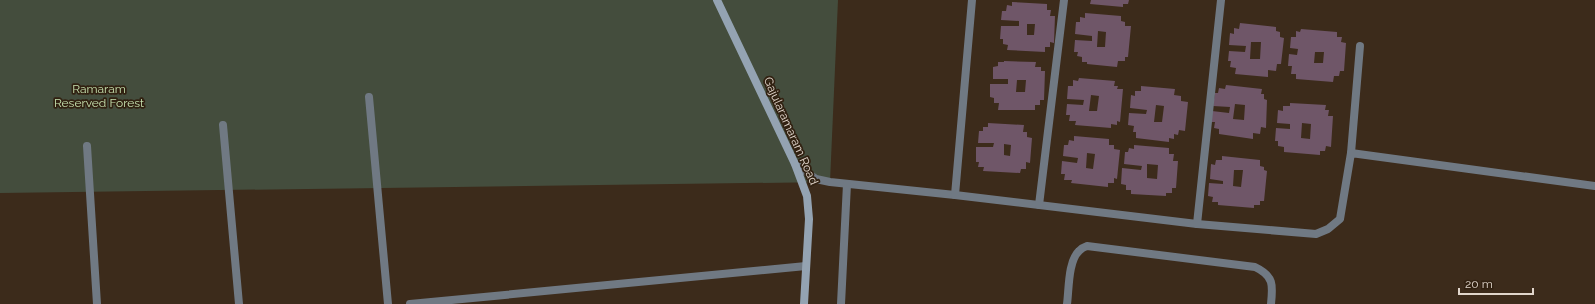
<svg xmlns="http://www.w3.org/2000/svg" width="1595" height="304" viewBox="0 0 1595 304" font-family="Raleway,sans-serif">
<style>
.green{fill:#444d3d}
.building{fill:#6f5668;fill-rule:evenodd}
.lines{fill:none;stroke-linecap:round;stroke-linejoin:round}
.lane{stroke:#707983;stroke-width:8}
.street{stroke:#707983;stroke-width:8}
.secondary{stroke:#94a3b2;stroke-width:8}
.labels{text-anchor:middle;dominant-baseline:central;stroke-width:3.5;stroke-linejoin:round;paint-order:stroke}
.park-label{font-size:12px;fill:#c5e0ae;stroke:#312111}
.street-label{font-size:12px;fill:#e1d6cc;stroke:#312111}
</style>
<rect width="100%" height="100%" fill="#3c2b1b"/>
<polygon class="green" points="0,0 838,0 830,182 0,193"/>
<g class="building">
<polygon points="1091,0 1129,0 1128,4 1123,4 1123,7 1090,4"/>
<path d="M1012 2 1047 4V10H1051L1050 16H1055L1054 43 1050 42V47H1045V52L1007 50 1008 45 1003 44V39H1000L1001 26H1019V21L1001 20 1002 11H1006L1007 5 1012 6ZM1027 24H1035L1034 35H1027Z"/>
<path d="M1085 13 1121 16V21L1125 22V26H1131L1128 57H1125V61H1118L1117 67 1087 64V62H1082V57L1077 56 1078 52H1074L1075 40 1092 41V36L1075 34 1076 22H1080V17L1085 18ZM1098 31 1106 32 1105 47H1097Z"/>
<path d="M1240 23 1276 27V31L1280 32V37L1284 38 1281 64H1277L1276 71 1268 70V77L1235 74 1236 68 1230 67 1231 61H1228L1229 51 1245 52 1246 46 1229 45 1230 33 1234 34V28L1239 29ZM1251 42H1261L1260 59H1250Z"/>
<path d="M1301 29 1337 32V37H1342L1341 42 1346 43 1344 71H1340L1339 76H1334L1333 82 1296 79V74H1291L1292 66H1288L1289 54 1297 55 1298 49 1290 48 1291 37H1296V31L1300 32ZM1315 52H1324L1323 63H1314Z"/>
<path d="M1004 61 1036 62 1035 67H1041V71H1045L1044 100H1040V105H1035V110H998L999 103H994V98L990 97V84H1008V79H993V67L998 66V62H1004ZM1017 80H1026L1025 92H1016Z"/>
<path d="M1079 78 1115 81 1114 86H1118L1117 89H1123L1120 122 1117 121V125L1111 124V128L1075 125 1076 121H1069L1070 115H1066L1067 104 1083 105 1084 100 1067 99 1068 86H1073V80L1078 81ZM1091 95 1099 96 1097 111H1089Z"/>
<path d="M1226 85 1262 89 1261 94H1264V99L1267 100 1266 128 1261 127 1260 134 1253 133V139L1219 134V129L1214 128 1215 122H1211L1212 111 1229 113 1230 107 1213 106 1215 93H1218L1219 88 1225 89ZM1235 104 1245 105 1244 120 1233 119Z"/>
<path d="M1141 86 1175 89 1174 95 1181 96V101L1188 102 1185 131 1179 130 1178 135 1174 134V139L1169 138V142L1136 138V132H1133L1134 126 1128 125 1129 113 1146 114 1147 110 1130 108 1131 95 1135 96V91H1141ZM1156 105 1164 106 1162 122H1154Z"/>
<path d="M1290 103 1326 105 1325 110H1329L1328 116H1333L1331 147 1326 146 1325 151H1320V155L1284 152V147L1278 146V141H1275L1276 128 1290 129V124L1277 123 1278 110 1283 111V106H1290ZM1302 123 1311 124 1310 139 1301 138Z"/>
<path d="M988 123 1024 125 1023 132H1027V137L1032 138 1030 163 1026 162V169H1021L1020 173 983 171 984 167H978L979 162H976V147H993L994 143H978L979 131H983V127H988ZM1004 144 1011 145 1010 156 1004 155Z"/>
<path d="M1074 136 1109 139V145H1114V149L1120 150 1117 179 1114 178V183H1108V187L1071 183 1072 180H1064L1065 174H1061L1062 161 1077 163 1078 158 1063 156 1064 145H1068L1069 140 1074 141ZM1087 153 1095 154 1093 169 1086 168Z"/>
<path d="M1134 145 1169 148V154H1174L1173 161H1178L1176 188H1172V193H1166V196L1131 194V190H1126V185L1121 184 1122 168 1141 170 1142 166 1124 164 1125 152H1128L1129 148 1134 149ZM1147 164 1158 165 1157 179 1147 178Z"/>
<path d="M1222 156 1260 160V166L1264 167V170L1267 171 1264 201H1260V205H1254V208L1218 205V202H1212L1213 197 1208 196 1209 183 1223 184V181L1210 179 1211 164 1215 165 1216 160H1222ZM1234 170H1243L1241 187 1233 186Z"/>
</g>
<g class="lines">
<path class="lane" d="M1067 304C1069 290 1068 261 1079 251 1081 249 1084 247 1087 246L1255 267C1274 276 1273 285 1271 304"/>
<g class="street">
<polyline points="369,97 388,304"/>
<polyline points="223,125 239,304"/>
<polyline points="87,146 97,304"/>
<polyline points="1351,153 1360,46"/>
<polyline points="795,164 816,179 830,182 955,195 1197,224 1316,234 1328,229 1340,219 1351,153 1595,186"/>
<polyline points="955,195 972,0"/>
<polyline points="1039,205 1064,0"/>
<polyline points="1197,224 1221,0"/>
<polyline points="410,304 806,266"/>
<polyline points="841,304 847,184"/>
</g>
<polyline class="secondary" points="717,0 795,164 807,196 809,219 804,304"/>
</g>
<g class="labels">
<g class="park-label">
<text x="99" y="89">Ramaram<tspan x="99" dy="14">Reserved Forest</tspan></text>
</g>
<g class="street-label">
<text transform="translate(791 131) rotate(66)">Gajularamaram Road</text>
</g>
</g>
<path d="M1459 288v6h74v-6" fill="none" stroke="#e1d6cc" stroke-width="2"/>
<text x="1465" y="288" font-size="12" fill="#e1d6cc" stroke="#312111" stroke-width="3" paint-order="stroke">20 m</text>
</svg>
